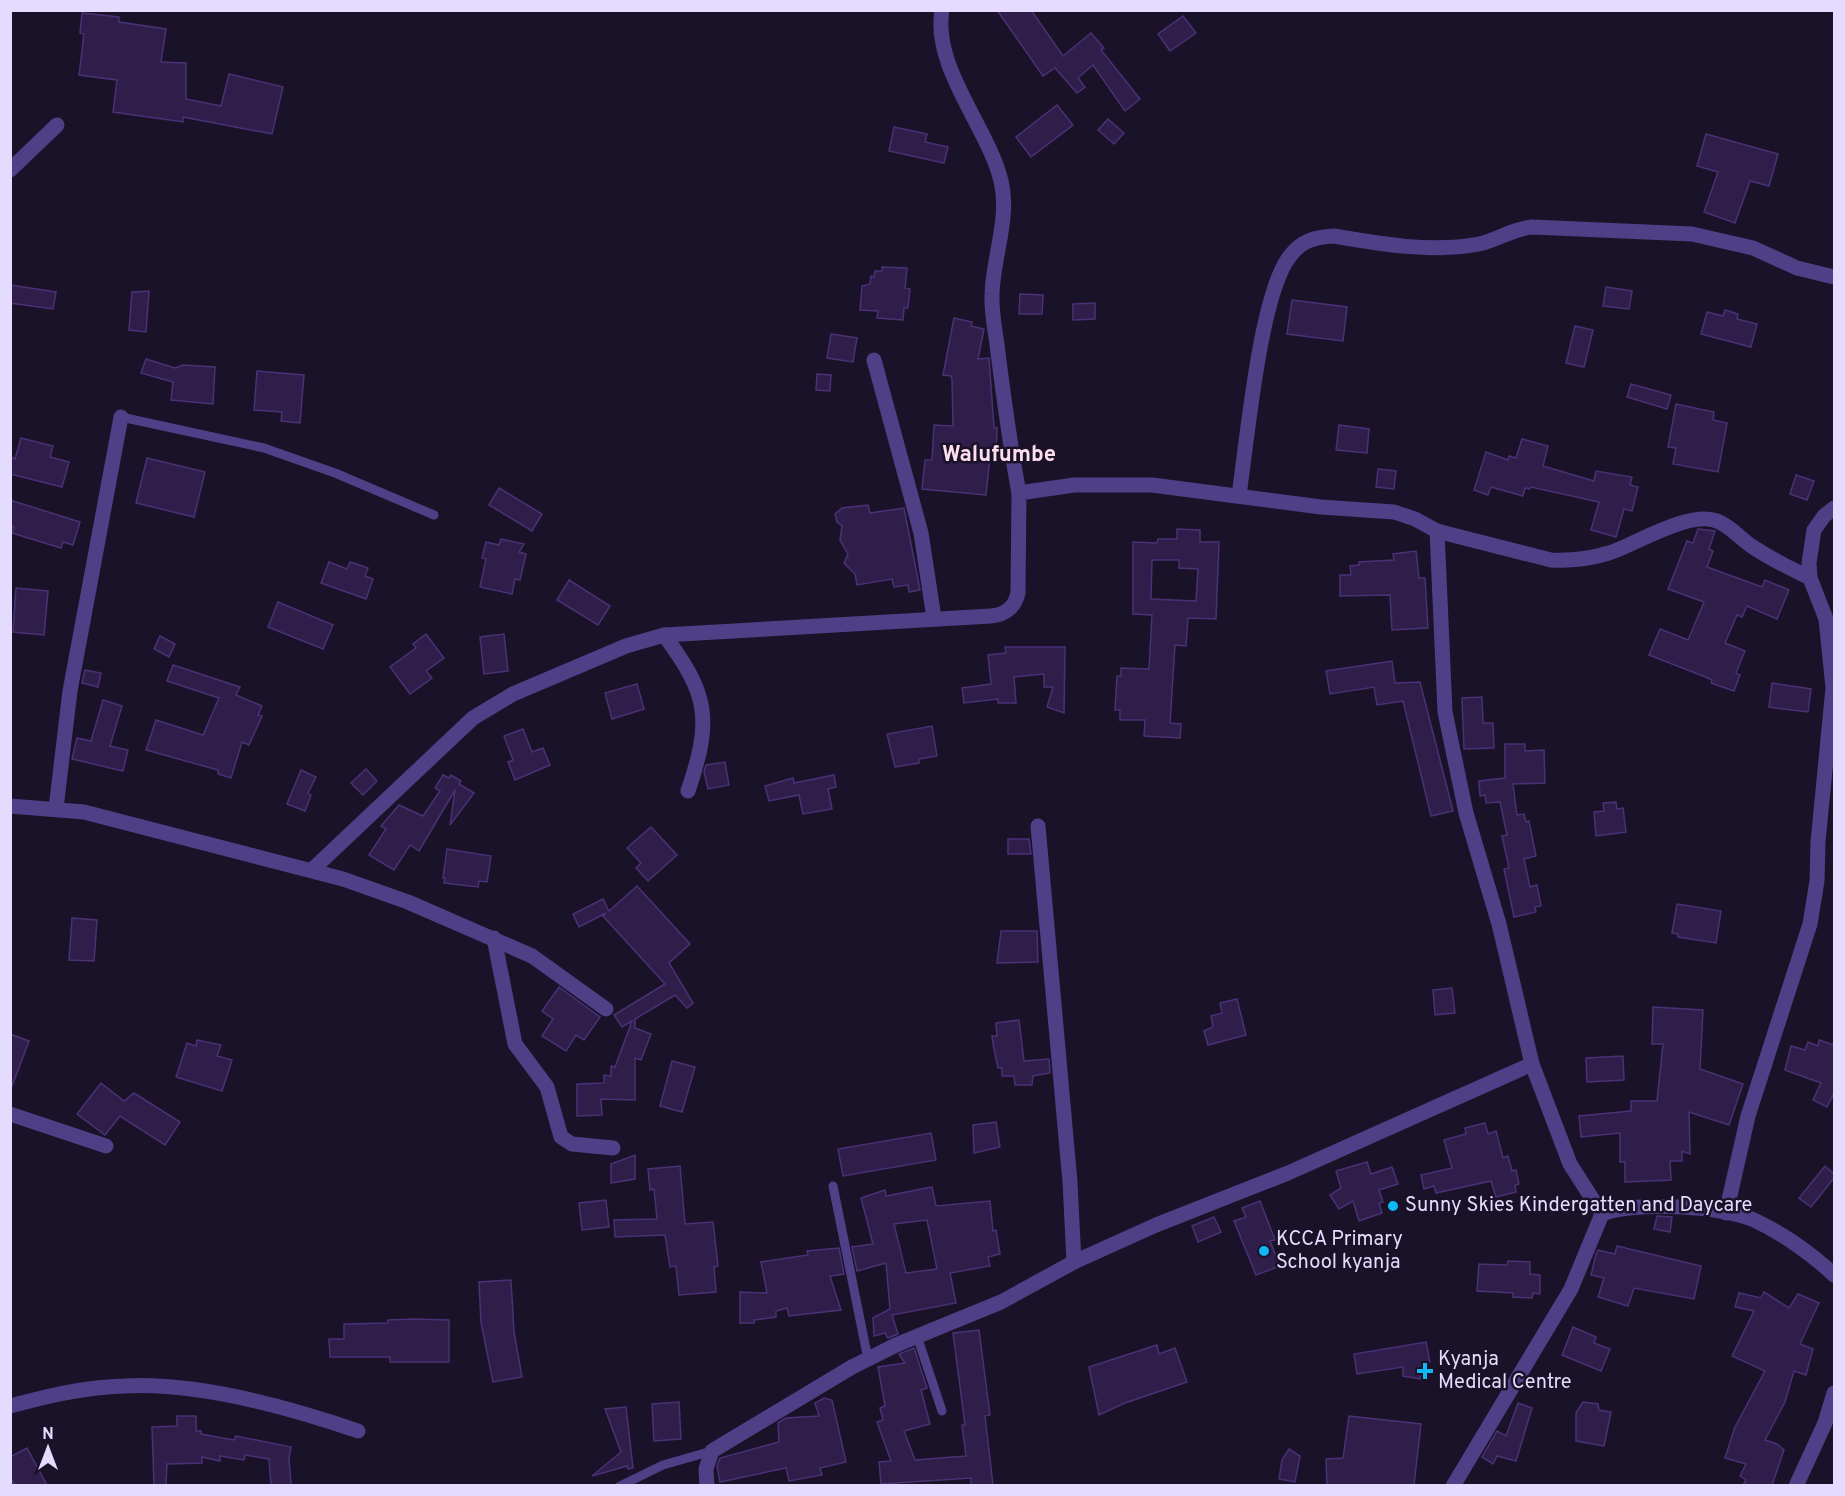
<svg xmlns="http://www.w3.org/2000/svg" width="1845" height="1496" viewBox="0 0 1845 1496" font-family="Overpass,sans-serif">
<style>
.building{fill:#2f1e4a;stroke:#4a3175;stroke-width:1.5;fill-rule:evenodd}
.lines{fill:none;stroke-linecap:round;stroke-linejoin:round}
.service{stroke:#4e3f87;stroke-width:9}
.minor{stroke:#4e3f87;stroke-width:15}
.poi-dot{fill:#0fb7f6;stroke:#1a1229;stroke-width:2}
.labels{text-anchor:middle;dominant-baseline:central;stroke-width:5;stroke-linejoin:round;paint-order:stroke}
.poi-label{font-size:20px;fill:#e5dbfe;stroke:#1a1229;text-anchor:start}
.quarter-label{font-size:22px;font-weight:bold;fill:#feddec;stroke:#1a1229}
</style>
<rect width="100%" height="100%" fill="#1a1229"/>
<g class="building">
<polygon points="997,10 1031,10 1063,56 1091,33 1104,48 1101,50 1140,99 1125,111 1093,65 1078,78 1085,87 1077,93 1055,68 1043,76"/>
<polygon points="82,13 119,17 119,22 166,29 161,62 186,63 186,99 221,106 229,74 283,87 272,134 183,117 183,122 113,112 117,80 79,75 84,34 80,33"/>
<polygon points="1183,16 1196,33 1170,51 1158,34"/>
<polygon points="1057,105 1073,125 1031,157 1016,137"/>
<polygon points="1108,119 1124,133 1114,144 1098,130"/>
<polygon points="894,127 927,134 925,142 948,147 944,163 889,151"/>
<polygon points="1706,134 1778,154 1769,186 1750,181 1735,223 1704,212 1718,172 1697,166"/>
<polygon points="882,267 907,268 905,288 910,289 908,308 904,308 903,320 877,318 878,311 860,310 862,286 870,284 871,276 874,277 875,271 882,271"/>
<polygon points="10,285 56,292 53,309 10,303"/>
<polygon points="1606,287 1632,291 1629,309 1603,306"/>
<polygon points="149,291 146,332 129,330 132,292"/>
<polygon points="1020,294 1043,295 1042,314 1019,314"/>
<polygon points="1292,300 1347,307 1343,341 1287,334"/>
<polygon points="1095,303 1095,319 1073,320 1073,304"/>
<polygon points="1725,310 1738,314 1737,319 1757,324 1751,347 1701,334 1707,312 1723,316"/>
<polygon points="954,318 972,322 971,326 984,329 978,359 989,358 994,428 997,428 996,457 990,457 986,495 922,489 925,460 932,460 934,425 953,426 952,380 951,376 943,375"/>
<polygon points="1575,326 1593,330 1584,367 1566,363"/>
<polygon points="831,334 857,338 853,362 827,358"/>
<polygon points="146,359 175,368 183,365 215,367 213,404 171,400 173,382 141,373"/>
<polygon points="257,371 304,375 300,423 281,421 282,412 254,410"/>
<polygon points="817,374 831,375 830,391 816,390"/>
<polygon points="1631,384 1671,395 1667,409 1627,397"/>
<polygon points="1676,404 1714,412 1713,420 1727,423 1718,472 1673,464 1676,448 1668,447"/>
<polygon points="1339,425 1369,429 1367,453 1336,450"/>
<polygon points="21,438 53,446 50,457 69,462 62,487 10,474 10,456 15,459"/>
<polygon points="1522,439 1548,446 1543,466 1594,481 1596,471 1632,477 1630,485 1638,487 1632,511 1624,509 1616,537 1591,530 1599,502 1531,487 1530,489 1525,488 1523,496 1491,487 1488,495 1474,490 1486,452 1508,460 1509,456 1516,458"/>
<polygon points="147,458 205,472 194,517 136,503"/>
<polygon points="1378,469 1396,471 1394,489 1376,487"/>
<polygon points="1796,475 1814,481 1807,500 1790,494"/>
<polygon points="499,488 542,514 532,531 489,505"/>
<polygon points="10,500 80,522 73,545 63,542 61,548 12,533 14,527 10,525"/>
<polygon points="868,505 870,513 904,508 920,590 909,592 908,585 894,587 892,579 857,585 855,574 844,563 848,554 840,540 842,526 837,522 835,514 842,508"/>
<path d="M1177 529 1200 530V542H1219L1216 619 1188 618 1186 646 1175 645 1170 723 1181 724 1180 738 1144 736 1145 720H1120V710H1115L1117 676H1121V668L1149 669 1152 615 1133 614V542L1157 543 1158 539H1177ZM1152 560H1179V568L1198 569 1196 601 1151 599Z"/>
<polygon points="1698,529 1715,531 1709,549 1713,551 1707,567 1762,587 1765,580 1789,590 1777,619 1747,606 1742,617 1737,615 1725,643 1745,651 1736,673 1740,675 1734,691 1711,683 1712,680 1703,676 1649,655 1660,629 1688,640 1704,602 1668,589 1687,541 1693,543"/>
<polygon points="501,539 524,544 519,552 526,554 520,580 515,579 512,594 480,587 486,559 482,558 486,542 499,545"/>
<polygon points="1416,551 1419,578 1425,578 1428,628 1392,630 1390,595 1340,596 1340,575 1351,575 1350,566 1359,565 1359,562 1394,560 1393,554"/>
<polygon points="329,562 347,569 350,562 368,568 365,576 373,579 366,599 321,583"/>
<polygon points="569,580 610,606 598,625 557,600"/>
<polygon points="16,588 48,591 44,635 13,632"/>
<polygon points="278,602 333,625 323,649 268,627"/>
<polygon points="426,634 444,658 426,671 432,678 410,694 390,667 416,648 413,644"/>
<polygon points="504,634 508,671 484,674 480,637"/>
<polygon points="160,636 175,644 169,657 154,649"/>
<polygon points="1005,647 1065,647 1064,713 1047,707 1053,687 1044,687 1044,674 1014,677 1016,703 998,703 998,699 964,703 962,688 991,684 988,655 1006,653"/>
<polygon points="1392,661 1395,683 1420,682 1453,811 1431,816 1403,701 1377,705 1374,687 1330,694 1326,671"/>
<polygon points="173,665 240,687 236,695 262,706 258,715 262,716 249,745 242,742 231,778 218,774 218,770 146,750 156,720 203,735 219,698 167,681"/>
<polygon points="85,670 101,673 98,687 82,683"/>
<polygon points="1772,683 1811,689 1808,712 1769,707"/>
<polygon points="637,684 644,709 612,719 605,693"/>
<polygon points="1482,697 1483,723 1493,723 1494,748 1464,749 1462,698"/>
<polygon points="103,700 122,706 110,746 128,750 123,771 72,759 77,738 91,741"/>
<polygon points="932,726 937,756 919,759 919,763 895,767 887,734"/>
<polygon points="523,729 532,752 543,748 550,765 515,780 508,762 513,760 504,736"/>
<polygon points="1505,744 1525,744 1525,751 1544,750 1545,783 1513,784 1517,815 1524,814 1526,822 1529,821 1536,856 1524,859 1530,887 1537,885 1541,906 1535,907 1536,912 1514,917 1504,869 1509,868 1502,836 1507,835 1500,802 1486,803 1485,795 1480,796 1479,781 1505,778"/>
<polygon points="725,762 729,785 708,789 704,772 706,765"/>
<polygon points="366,769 377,781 363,795 351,783"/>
<polygon points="301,770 316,777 308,793 311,795 305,811 287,804"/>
<polygon points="443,775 449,778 451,775 461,781 459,784 474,793 450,825 455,790 419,851 410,845 394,870 369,855 386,829 381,826 399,805 423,816 440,791 435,788"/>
<polygon points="834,775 836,787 828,789 832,809 803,814 799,795 769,801 765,786 793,778 794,783"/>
<polygon points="1616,802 1617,809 1623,808 1626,832 1596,836 1594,812 1604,811 1603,803"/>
<polygon points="651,827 677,855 648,881 636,868 641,863 627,848"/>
<polygon points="1008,839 1029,839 1031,854 1008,854"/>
<polygon points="447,849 491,856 487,882 479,881 478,887 444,883 445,878 443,878"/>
<polygon points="637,886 690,944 669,963 693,1003 687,1008 675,995 635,1019 635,1028 651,1034 641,1060 635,1058 635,1100 601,1099 602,1115 577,1116 577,1084 604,1083 604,1075 611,1076 611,1066 615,1067 632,1021 622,1027 614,1015 665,984 603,916 606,913 579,927 573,914 603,899 609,911"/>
<polygon points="1677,904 1721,911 1716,943 1678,937 1678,934 1672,933"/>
<polygon points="72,918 97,920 94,961 69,960"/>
<polygon points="1001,931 1037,931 1038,962 997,963"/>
<polygon points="559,987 600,1017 584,1040 576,1035 566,1051 542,1036 553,1019 542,1011"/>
<polygon points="1452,988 1455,1013 1435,1015 1433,990"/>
<polygon points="1237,999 1246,1035 1208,1045 1204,1031 1213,1027 1211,1016 1222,1013 1220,1003"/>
<polygon points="1653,1007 1703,1010 1700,1069 1743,1084 1729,1125 1689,1112 1690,1154 1682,1151 1682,1161 1670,1161 1671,1180 1625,1182 1625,1162 1620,1162 1620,1133 1581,1137 1579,1116 1631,1111 1631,1101 1657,1101 1663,1044 1652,1044"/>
<polygon points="1019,1020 1024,1061 1049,1059 1050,1073 1033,1076 1032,1085 1015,1085 1014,1076 1002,1076 1002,1068 998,1068 993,1044 992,1036 997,1036 996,1023"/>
<polygon points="10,1034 29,1041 12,1086 10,1086"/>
<polygon points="197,1040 221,1045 217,1056 232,1060 222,1091 176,1077 187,1043 196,1046"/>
<polygon points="1819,1040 1834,1045 1834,1093 1827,1107 1813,1100 1821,1083 1785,1070 1791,1046 1805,1050 1808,1042 1818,1046"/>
<polygon points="1623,1056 1624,1080 1587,1082 1586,1058"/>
<polygon points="672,1061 695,1067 682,1112 660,1106"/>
<polygon points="101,1083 124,1101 134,1093 180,1122 165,1145 120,1116 105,1135 77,1114"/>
<polygon points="996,1122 1000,1147 974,1153 973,1125"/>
<polygon points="1485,1123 1488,1134 1496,1131 1503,1158 1508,1156 1512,1171 1516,1170 1519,1184 1515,1185 1516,1192 1496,1197 1491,1181 1436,1193 1434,1186 1424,1189 1421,1175 1452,1168 1444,1140 1466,1134 1465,1128"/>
<polygon points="931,1133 936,1160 843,1176 838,1149"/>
<polygon points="635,1155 635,1179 611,1183 611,1164"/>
<polygon points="1367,1162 1371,1174 1392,1167 1398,1184 1379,1190 1383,1202 1379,1203 1382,1213 1359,1221 1353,1201 1339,1209 1330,1195 1341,1188 1336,1171"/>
<polygon points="680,1166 685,1224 713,1222 718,1266 714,1267 716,1292 679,1295 676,1266 670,1267 665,1235 615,1237 614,1220 657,1219 654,1189 650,1190 648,1169"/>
<polygon points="1825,1166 1834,1174 1834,1178 1811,1207 1799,1198"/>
<path d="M932 1187 936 1206 990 1201 993 1231 996 1230 1000 1254 988 1257 990 1266 950 1273 956 1303 892 1315 898 1334 888 1338 885 1333 874 1336 873 1318 890 1309 886 1263 857 1271 852 1247 873 1244 861 1198 885 1190 886 1196ZM927 1220 937 1269 906 1273 894 1224Z"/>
<polygon points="606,1200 609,1227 582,1230 579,1203"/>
<polygon points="1260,1201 1275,1240 1270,1241 1280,1266 1256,1275 1234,1221 1246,1217 1242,1208"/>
<polygon points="1657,1216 1672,1217 1670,1232 1654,1229"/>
<polygon points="1214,1217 1221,1232 1198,1242 1192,1226"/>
<polygon points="1617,1246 1701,1266 1694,1299 1634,1288 1628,1306 1598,1297 1604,1278 1591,1275 1596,1254 1598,1250 1615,1254"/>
<polygon points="839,1248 844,1274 830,1276 841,1310 789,1316 787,1308 776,1311 776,1317 754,1320 754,1323 740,1323 740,1292 767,1293 761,1262 808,1255 807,1251"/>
<polygon points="1508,1261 1530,1262 1530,1274 1540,1275 1540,1294 1533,1293 1532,1298 1513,1297 1513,1293 1477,1291 1479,1264 1507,1265"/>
<polygon points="511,1280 514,1332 522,1377 493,1382 481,1323 479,1282"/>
<polygon points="1764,1292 1789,1308 1798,1294 1819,1303 1800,1344 1813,1349 1806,1375 1794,1371 1785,1402 1765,1440 1777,1444 1784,1450 1772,1485 1743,1485 1746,1480 1740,1476 1746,1464 1725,1458 1735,1427 1765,1371 1732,1356 1754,1311 1735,1307 1739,1293 1761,1298"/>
<polygon points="414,1319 449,1320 449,1362 390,1362 390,1357 330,1357 329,1339 344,1339 344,1324 388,1323 388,1320"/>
<polygon points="1573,1327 1596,1337 1594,1343 1610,1349 1601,1371 1562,1355"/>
<polygon points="979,1330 990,1415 985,1416 993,1485 971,1485 971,1478 881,1484 879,1462 891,1461 877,1422 883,1420 880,1408 885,1406 878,1367 905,1363 899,1354 914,1348 927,1388 921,1390 930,1424 904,1431 915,1460 966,1456 962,1425 965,1425 953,1333"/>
<polygon points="1426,1342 1430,1362 1424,1362 1420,1379 1403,1376 1403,1367 1357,1374 1354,1354"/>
<polygon points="1157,1345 1159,1354 1175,1348 1187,1382 1125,1403 1099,1415 1089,1367"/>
<polygon points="824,1398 832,1400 846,1462 820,1468 822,1475 789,1481 786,1468 720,1482 717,1466 720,1458 779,1442 778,1423 786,1418 819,1416 815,1403"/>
<polygon points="679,1402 681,1439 654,1441 652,1404"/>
<polygon points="1583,1402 1598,1404 1599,1410 1611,1412 1604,1446 1576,1441 1576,1413"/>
<polygon points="1518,1403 1532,1408 1516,1461 1497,1456 1493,1464 1482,1457 1497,1431 1506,1436"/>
<polygon points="626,1407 633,1468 628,1469 627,1466 592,1476 621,1452 605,1409"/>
<polygon points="177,1416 196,1416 196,1431 201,1431 201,1434 234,1440 236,1436 291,1447 289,1458 291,1485 271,1485 269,1459 245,1455 244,1460 220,1456 220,1461 202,1457 202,1463 167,1464 166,1485 154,1485 152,1427 177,1426"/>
<polygon points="1349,1416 1421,1424 1414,1485 1327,1485 1326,1459 1343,1458"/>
<polygon points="27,1448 47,1485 15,1485 10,1478 10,1457"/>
<polygon points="1289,1449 1300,1456 1295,1482 1279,1479 1282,1460"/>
</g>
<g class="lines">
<g class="service">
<polyline points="121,417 264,448 335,473 434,515"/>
<polyline points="833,1186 868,1359"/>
<polyline points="917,1336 942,1411"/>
<polyline points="620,1486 663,1465 712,1451"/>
</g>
<g class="minor">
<path d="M942 10C932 67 988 127 1001 181 1010 218 993 257 992 294 991 314 996 333 998 353 1004 400 1010 446 1019 493"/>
<polyline points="10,170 57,125"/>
<polyline points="874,360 921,533 934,618"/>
<path d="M1239 495C1247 442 1260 293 1290 256 1302 240 1316 237 1334 236 1380 244 1432 253 1479 244 1497 240 1512 229 1532 227L1692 234 1753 248 1797 268 1834 277"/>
<polyline points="1437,531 1445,712 1466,813 1499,924 1532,1064 1570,1164 1602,1214"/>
<path d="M664 635C709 695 712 720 688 791"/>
<polyline points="10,806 84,812 343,879 408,902 532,956 606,1009"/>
<polyline points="56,808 70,691 121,417"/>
<polyline points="1038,826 1070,1182 1074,1262"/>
<path d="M312 870 473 718 513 694 626 646 664 635 991 616C1005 615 1015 607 1018 593L1019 493 1074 485H1152L1321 507 1394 512 1415 519 1437 531 1551 560C1571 561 1589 559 1609 553 1636 544 1690 510 1717 521 1730 526 1739 537 1750 545 1769 558 1789 568 1810 578"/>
<polyline points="494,938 515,1044 547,1087 561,1137 572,1144 613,1148"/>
<polyline points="10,1114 106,1146"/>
<polyline points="1726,1213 1748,1116 1810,924 1817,881 1818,842 1833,688 1826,619 1810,578 1809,563 1814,530 1824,516 1834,508"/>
<path d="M10 1406C48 1396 85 1387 124 1386 198 1382 288 1407 358 1431"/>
<polyline points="707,1486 706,1469 712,1451 852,1367 896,1345 1001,1302 1074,1262 1156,1225 1288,1173 1532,1064"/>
<path d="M1453 1486 1571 1289 1602 1214C1633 1201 1723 1206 1754 1220 1782 1233 1812 1254 1834 1275"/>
<polyline points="1796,1486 1825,1423 1834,1393"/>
</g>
</g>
<g class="poi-dot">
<circle cx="1393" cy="1206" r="6"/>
<circle cx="1264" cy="1251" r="6"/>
<path d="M1422 1362h6v6h6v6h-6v6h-6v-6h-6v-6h6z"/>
</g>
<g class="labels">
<g class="poi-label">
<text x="1405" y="1206">Sunny Skies Kindergatten and Daycare</text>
<text x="1276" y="1240">KCCA Primary<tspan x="1276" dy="23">School kyanja</tspan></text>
<text x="1438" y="1360">Kyanja<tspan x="1438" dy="23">Medical Centre</tspan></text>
</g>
<g class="quarter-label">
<text x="999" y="455">Walufumbe</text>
</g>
</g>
<rect width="1845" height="1496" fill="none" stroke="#e5dbfe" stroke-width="24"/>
<g transform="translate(48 1448)" stroke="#1a1229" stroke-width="4.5" paint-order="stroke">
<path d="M0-4.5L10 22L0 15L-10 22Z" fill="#e5dbfe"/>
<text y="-9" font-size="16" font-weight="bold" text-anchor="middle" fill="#e5dbfe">N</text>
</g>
</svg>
